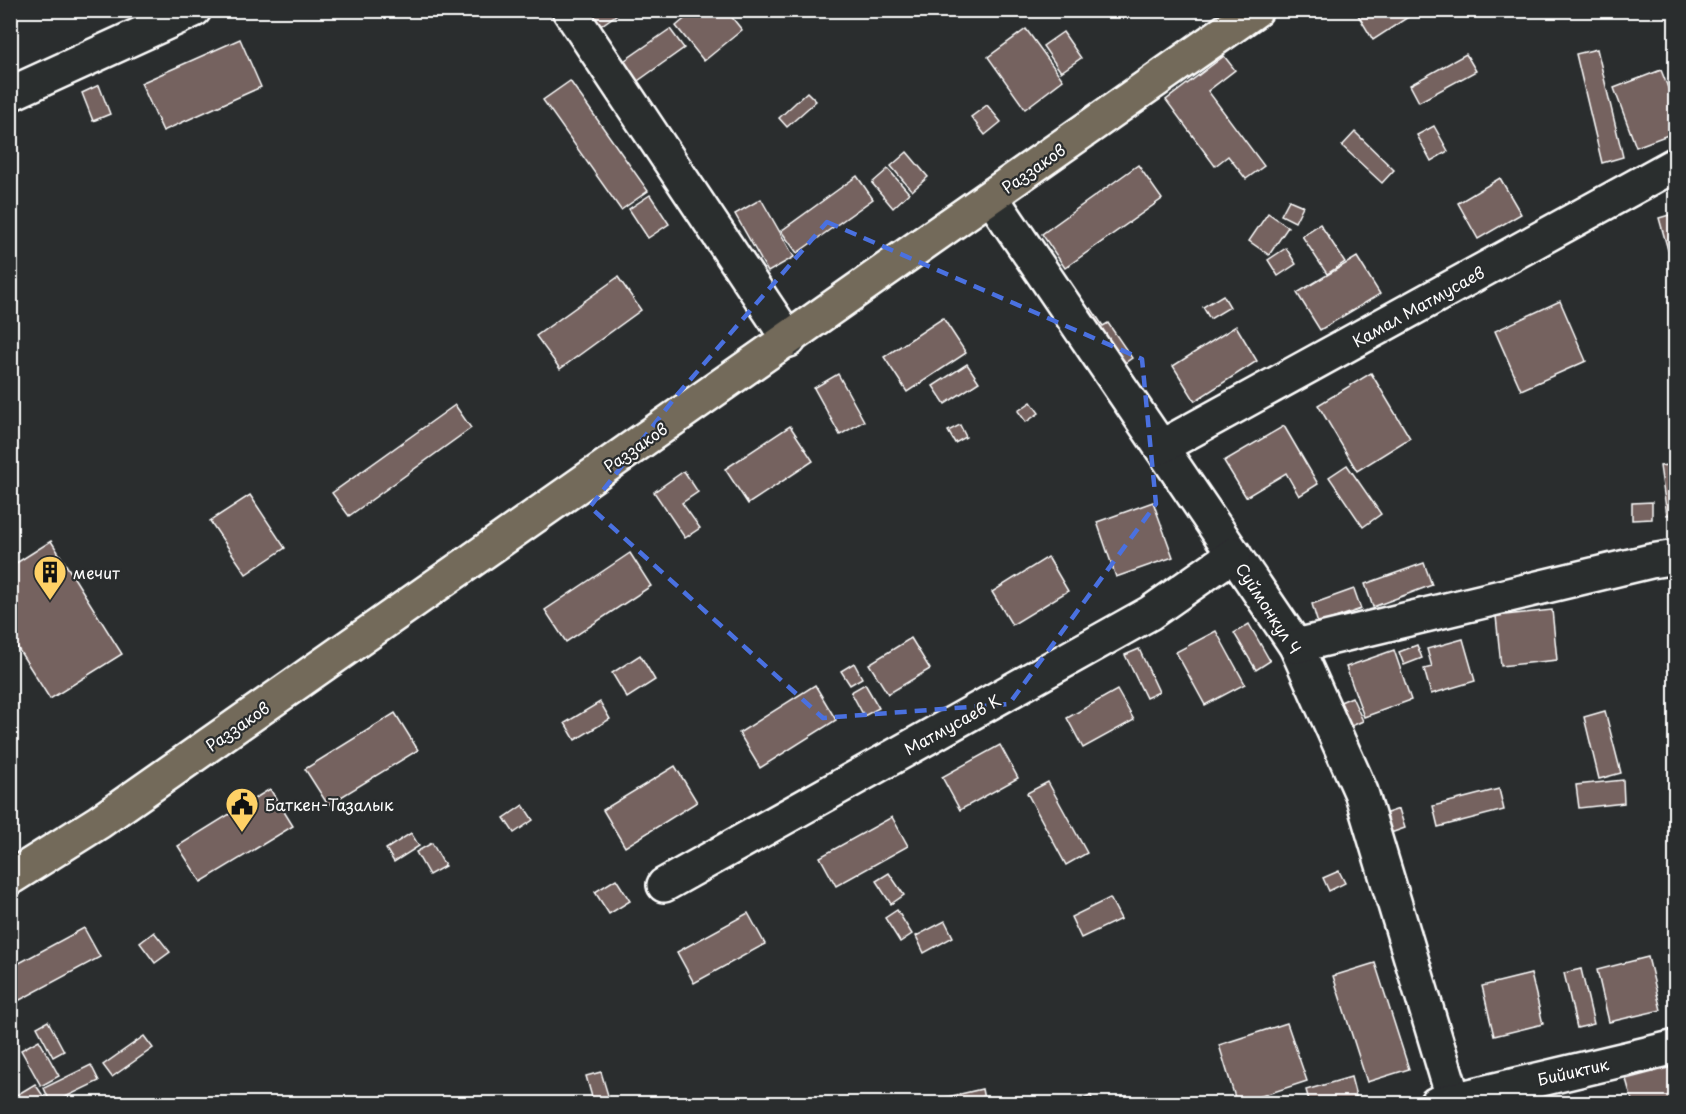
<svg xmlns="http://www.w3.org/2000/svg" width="1686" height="1114" viewBox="0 0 1686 1114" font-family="'Playpen Sans',sans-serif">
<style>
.building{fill:#75625f;stroke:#fff;stroke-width:1.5}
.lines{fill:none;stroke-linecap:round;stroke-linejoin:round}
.street-casing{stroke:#fff;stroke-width:38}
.secondary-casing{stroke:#fff;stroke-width:38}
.primary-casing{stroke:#fff;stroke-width:38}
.street{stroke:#2a2d2e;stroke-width:33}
.secondary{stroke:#2a2d2e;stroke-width:33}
.primary{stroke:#736b5a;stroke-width:33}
.marked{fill:none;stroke:#4a71e0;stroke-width:4.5;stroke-dasharray:12 8;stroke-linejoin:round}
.labels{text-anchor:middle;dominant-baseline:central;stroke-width:4.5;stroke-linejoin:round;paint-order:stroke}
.street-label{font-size:16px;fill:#fff;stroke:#2a2d2e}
.poi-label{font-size:16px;fill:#fff;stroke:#2a2d2e;text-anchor:start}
</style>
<rect width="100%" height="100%" fill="#2a2d2e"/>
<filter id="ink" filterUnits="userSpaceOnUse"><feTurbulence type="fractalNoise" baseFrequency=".0167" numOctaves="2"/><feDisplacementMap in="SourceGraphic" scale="12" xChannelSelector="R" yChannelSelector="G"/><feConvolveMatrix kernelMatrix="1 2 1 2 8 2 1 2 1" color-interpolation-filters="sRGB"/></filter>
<g filter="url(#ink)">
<g class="building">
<polygon points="584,10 623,10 589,34"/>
<polygon points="695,10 726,10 742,30 704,61 676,26"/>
<polygon points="1355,10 1419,10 1373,40"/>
<polygon points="670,29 684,48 635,83 621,63"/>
<polygon points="1026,29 1063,80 1025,109 988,57"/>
<polygon points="1063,32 1081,58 1061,72 1043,46"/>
<polygon points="240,39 261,87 163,131 141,83"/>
<polygon points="1597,49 1623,157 1602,163 1576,54"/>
<polygon points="1466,54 1476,71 1419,102 1410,85"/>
<polygon points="1224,56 1235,70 1208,91 1264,166 1246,179 1228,156 1215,166 1166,100"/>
<polygon points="1661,70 1676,108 1676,132 1636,147 1614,88"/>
<polygon points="570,81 648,191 621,210 543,100"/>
<polygon points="99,85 110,114 93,121 82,93"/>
<polygon points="807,92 816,101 787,127 779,118"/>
<polygon points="987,105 1001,122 985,135 971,117"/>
<polygon points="1434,126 1448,151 1431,161 1417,135"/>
<polygon points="1355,132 1394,170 1382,183 1342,146"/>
<polygon points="907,152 928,177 912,191 891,166"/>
<polygon points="1138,165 1162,199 1065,268 1042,234"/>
<polygon points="888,169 909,193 893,208 872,183"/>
<polygon points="857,176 873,199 797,253 781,231"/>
<polygon points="1500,178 1521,214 1478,239 1458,203"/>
<polygon points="650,195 669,224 648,238 629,209"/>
<polygon points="761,199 794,257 768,272 735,214"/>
<polygon points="1289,200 1303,206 1295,222 1281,215"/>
<polygon points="1268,213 1288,227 1269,255 1249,241"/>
<polygon points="1676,213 1676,248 1668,250 1659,218"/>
<polygon points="1320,224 1345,262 1327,274 1302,236"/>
<polygon points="1286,248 1296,264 1278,276 1268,260"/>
<polygon points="1357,257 1380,294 1320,330 1297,293"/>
<polygon points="618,277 641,310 560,369 536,336"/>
<polygon points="1223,295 1230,307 1210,319 1203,307"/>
<polygon points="1560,301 1586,361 1521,390 1495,331"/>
<polygon points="1091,308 1103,326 1108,323 1132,358 1116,369 1079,317"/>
<polygon points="943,318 966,353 907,392 884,357"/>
<polygon points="1236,326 1257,361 1195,401 1173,366"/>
<polygon points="967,364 979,382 945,404 933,386"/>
<polygon points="1371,373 1410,438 1357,471 1318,405"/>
<polygon points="838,374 864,421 840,435 814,388"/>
<polygon points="1031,402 1039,413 1026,422 1018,411"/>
<polygon points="455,405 471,428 349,516 332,493"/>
<polygon points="960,425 966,437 955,443 948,431"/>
<polygon points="790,426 813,461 748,504 725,469"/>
<polygon points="1284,426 1318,484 1299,496 1286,473 1246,497 1224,461"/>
<polygon points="1676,464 1676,514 1667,515 1660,466"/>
<polygon points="1347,465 1381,514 1363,527 1329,477"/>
<polygon points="684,471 698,492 682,503 700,528 685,538 654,492"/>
<polygon points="250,495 285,548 246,574 210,521"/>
<polygon points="1153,502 1173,557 1116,577 1097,522"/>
<polygon points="1652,502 1652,519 1632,520 1632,503"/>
<polygon points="51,541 122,654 50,699 10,636 10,567"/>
<polygon points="630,553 651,586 566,642 545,610"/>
<polygon points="1048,557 1068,591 1012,625 992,592"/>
<polygon points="1424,563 1432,585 1373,607 1365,584"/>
<polygon points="1354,589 1361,609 1318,624 1312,604"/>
<polygon points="1552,610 1557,660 1501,666 1496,616"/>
<polygon points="1249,624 1270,661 1256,670 1234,633"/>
<polygon points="1216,631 1245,684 1205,705 1176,652"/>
<polygon points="911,638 930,669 888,694 869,664"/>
<polygon points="1463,639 1475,681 1431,694 1424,669 1432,667 1427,649"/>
<polygon points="1417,645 1422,658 1404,665 1399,652"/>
<polygon points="1139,649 1159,692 1146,698 1125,655"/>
<polygon points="1394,650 1411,700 1364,717 1346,667"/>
<polygon points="640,655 655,680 627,698 612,673"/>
<polygon points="854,663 862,678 850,685 841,671"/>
<polygon points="865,684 879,708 864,716 851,692"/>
<polygon points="815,685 836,720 760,768 739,733"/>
<polygon points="1117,690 1134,720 1083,748 1067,718"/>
<polygon points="1352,697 1363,721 1340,731 1329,707"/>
<polygon points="600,702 610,719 575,740 565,723"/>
<polygon points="1605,711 1621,773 1599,779 1584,717"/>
<polygon points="395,713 418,750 328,805 305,769"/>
<polygon points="1000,745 1018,778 960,810 942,777"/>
<polygon points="675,766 697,802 625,847 603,810"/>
<polygon points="1623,780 1624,803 1579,808 1576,785"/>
<polygon points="1048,782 1087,853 1066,865 1027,793"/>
<polygon points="270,789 293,826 201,882 178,846"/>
<polygon points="1499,789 1504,810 1438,827 1433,806"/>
<polygon points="523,805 533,820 514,833 504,818"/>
<polygon points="1399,809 1405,828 1382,836 1375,817"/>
<polygon points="892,817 908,846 836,886 820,857"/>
<polygon points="411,833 419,846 394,862 386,849"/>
<polygon points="432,843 445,866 429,875 416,852"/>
<polygon points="1339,871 1345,883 1329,891 1323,878"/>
<polygon points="889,873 904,895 891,904 876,881"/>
<polygon points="616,879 630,901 609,914 595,892"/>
<polygon points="1110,898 1121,919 1081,938 1071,917"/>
<polygon points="897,910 912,934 900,942 885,918"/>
<polygon points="748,913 765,944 694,983 677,952"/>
<polygon points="945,921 953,937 924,953 916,936"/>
<polygon points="84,928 100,957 18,1001 10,987 10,968"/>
<polygon points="154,932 170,952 155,963 140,943"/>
<polygon points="1648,957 1661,1010 1609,1022 1597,970"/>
<polygon points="1375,963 1409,1069 1367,1082 1333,976"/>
<polygon points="1581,969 1594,1024 1577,1028 1564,973"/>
<polygon points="1531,974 1543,1024 1494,1036 1482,986"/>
<polygon points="48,1021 64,1051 53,1057 37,1027"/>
<polygon points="1287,1023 1307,1081 1237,1104 1219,1045"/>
<polygon points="144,1036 153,1048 112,1077 103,1065"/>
<polygon points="39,1040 59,1076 41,1086 21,1050"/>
<polygon points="91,1065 99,1081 51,1104 44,1088"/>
<polygon points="1676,1066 1676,1104 1633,1104 1626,1079"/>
<polygon points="601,1072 610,1102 594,1104 586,1076"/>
<polygon points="1351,1077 1358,1104 1310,1104 1306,1090"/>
<polygon points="35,1084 48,1103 10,1104 10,1099"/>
<polygon points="982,1089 985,1104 941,1104 939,1099"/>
<polygon points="1091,1096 1094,1104 1068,1104"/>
</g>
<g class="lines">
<defs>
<g id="street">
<polyline points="991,197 1296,646 1361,792 1455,1104"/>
<polyline points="1161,447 1676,164"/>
<polyline points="1296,646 1651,561 1676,557"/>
<polyline points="664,885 1150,613 1234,554"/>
<polyline points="1436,1104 1676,1047"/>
</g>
<g id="secondary">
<polyline points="569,10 789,340"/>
<polyline points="10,94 194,10"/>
</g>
<polyline id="primary" points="10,878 99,822 1256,10"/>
</defs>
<use href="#street" class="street-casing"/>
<use href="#secondary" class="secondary-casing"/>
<use href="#primary" class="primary-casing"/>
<use href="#street" class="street"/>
<use href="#secondary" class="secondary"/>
<use href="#primary" class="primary"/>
</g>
</g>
<path class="marked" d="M827 222 1142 359 1156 504 1009 704 823 718 590 507 677 395Z"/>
<defs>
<symbol id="building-pin" viewBox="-11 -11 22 30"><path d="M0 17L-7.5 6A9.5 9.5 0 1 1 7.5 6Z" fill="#ffd166" stroke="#2a2d2e"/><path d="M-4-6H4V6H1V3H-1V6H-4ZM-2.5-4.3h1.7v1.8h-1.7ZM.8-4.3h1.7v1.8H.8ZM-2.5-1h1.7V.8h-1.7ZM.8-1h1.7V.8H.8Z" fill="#111"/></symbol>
<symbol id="civic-pin" viewBox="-11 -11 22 30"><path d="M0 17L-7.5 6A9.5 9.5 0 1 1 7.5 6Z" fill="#ffd166" stroke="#2a2d2e"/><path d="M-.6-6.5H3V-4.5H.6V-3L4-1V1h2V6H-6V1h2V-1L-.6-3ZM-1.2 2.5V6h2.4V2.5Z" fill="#111"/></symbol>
</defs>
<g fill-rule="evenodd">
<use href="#building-pin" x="31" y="553" width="38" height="52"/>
<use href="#civic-pin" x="223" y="785" width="38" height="52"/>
</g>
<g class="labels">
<g class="street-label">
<text transform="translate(1033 168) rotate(-35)">Раззаков</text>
<text transform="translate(1418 306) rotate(-29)">Камал Матмусаев</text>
<text transform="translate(635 447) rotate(-35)">Раззаков</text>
<text transform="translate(1269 608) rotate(57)">Суймонкул Ч</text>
<text transform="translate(952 724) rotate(-29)">Матмусаев К</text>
<text transform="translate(237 726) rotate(-35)">Раззаков</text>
<text transform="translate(1573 1071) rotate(-13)">Бийиктик</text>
</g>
<g class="poi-label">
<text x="73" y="572">мечит</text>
<text x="265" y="804">Баткен-Тазалык</text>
</g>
</g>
<rect width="1686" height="1114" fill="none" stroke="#2a2d2e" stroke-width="36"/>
<rect x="18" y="18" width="1650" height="1078" fill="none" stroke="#fff" stroke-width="2" filter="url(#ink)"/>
</svg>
